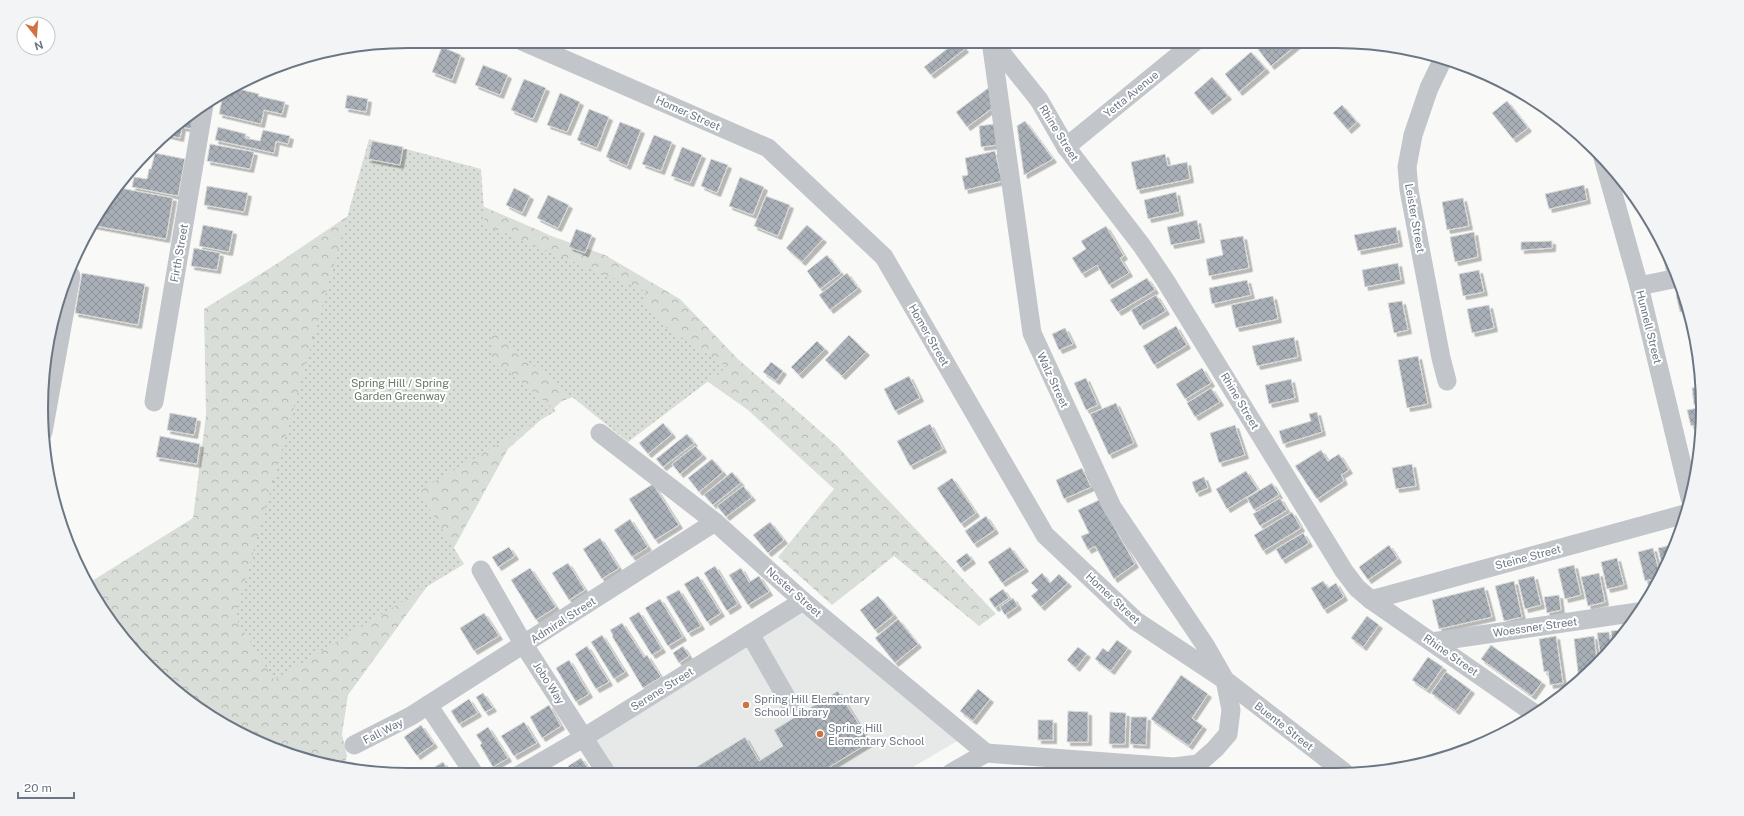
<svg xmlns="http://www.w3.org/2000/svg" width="1744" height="816" viewBox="0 0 1744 816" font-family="'Public Sans',sans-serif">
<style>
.built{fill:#e7e9e8}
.forest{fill:url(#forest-crowns)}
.park{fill:url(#park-dots)}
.building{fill:url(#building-cross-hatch);stroke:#dbdcda;filter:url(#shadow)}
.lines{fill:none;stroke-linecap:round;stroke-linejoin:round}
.minor{stroke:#c2c5c9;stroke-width:19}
.poi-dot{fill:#d07342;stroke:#fff;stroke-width:1.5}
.labels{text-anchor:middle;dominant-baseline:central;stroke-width:4;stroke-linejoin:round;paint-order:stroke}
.street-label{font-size:11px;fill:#6c7785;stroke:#fff}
.park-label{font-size:11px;fill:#677866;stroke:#fff}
.poi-label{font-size:11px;fill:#6c7785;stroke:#fff;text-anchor:start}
.rim{fill:none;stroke:#6c7785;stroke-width:2}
</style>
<defs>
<pattern id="forest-crowns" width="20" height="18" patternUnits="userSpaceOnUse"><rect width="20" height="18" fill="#d9ded8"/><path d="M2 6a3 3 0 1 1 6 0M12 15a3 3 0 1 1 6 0" fill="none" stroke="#b4b9b5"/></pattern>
<pattern id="park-dots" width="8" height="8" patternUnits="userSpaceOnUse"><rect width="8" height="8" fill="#d9ded8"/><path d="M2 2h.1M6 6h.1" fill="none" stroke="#b4b9b5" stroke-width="1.8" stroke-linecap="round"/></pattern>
<pattern id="building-cross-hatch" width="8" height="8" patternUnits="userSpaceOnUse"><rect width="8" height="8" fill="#a9afb6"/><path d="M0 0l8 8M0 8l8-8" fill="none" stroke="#8e939a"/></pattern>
<filter id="shadow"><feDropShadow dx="3.5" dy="3.5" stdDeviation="0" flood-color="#0004"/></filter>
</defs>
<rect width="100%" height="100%" fill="#f9faf8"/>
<polygon class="built" points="803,611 959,740 903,773 618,774 595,738"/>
<polygon class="forest" points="427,182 554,237 605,255 680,299 738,359 837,446 996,614 979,626 894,556 832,605 778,557 834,489 748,410 704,379 600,388 562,401 508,449 450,555 348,695 342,734 347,756 343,769 268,747 166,684 90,591 87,584 193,518 206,415 204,309 278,263 373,199"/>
<polygon class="park" points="369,139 481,169 485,225 647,292 643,302 667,328 727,367 628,442 492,332 492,358 556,411 418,491 464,564 274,680 235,617"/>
<g class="building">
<polygon points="957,41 959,41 965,49 931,75 924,67"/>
<polygon points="1265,41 1295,41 1298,44 1271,66 1257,48"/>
<polygon points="442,47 461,55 452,80 432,72"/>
<polygon points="1251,52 1266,69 1239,92 1225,74"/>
<polygon points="483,65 508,75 500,95 475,85"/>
<polygon points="1212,77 1228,96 1209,111 1194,93"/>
<polygon points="524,79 546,88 533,119 511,110"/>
<polygon points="991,86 994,107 967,127 956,112"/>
<polygon points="231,87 259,94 258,96 285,102 282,114 264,110 261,124 219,114 224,90"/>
<polygon points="560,93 580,102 567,132 547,125"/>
<polygon points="347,95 368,99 366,112 345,108"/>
<polygon points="1507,101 1528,128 1513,139 1492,113"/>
<polygon points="1342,105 1357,122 1348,130 1333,113"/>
<polygon points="589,109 609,117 597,148 577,140"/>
<polygon points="187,117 193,118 191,129 182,127 180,138 164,134"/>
<polygon points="1025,121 1053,159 1024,175 1017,126"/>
<polygon points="620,122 641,130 627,166 606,157"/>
<polygon points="994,124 997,145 981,147 979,126"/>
<polygon points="218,127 246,134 245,138 260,141 263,130 290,136 288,144 276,141 274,153 215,140"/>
<polygon points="654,135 672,142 661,171 642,164"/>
<polygon points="372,141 403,147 400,165 368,159"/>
<polygon points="210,144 254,152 250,169 207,161"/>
<polygon points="682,147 702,155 690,183 671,176"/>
<polygon points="995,151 1002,181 965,190 962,176 968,175 965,158"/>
<polygon points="155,153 185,159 178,196 132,187 134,177 147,179 149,169 151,169"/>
<polygon points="1165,154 1168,166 1187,162 1190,179 1137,190 1131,162"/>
<polygon points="711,159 728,165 717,193 701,186"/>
<polygon points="740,177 764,187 753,215 729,206"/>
<polygon points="1584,185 1587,200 1549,209 1545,194"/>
<polygon points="207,186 248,193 244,212 204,205"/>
<polygon points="120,188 173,198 166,239 91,225"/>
<polygon points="514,188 530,196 522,213 506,205"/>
<polygon points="1176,192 1180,212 1148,219 1144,200"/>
<polygon points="548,195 569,205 558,228 537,218"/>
<polygon points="766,196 790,205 778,236 754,226"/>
<polygon points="1463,198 1469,226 1447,230 1442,202"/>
<polygon points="1197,220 1201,239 1171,245 1167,227"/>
<polygon points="203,225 233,231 229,252 199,246"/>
<polygon points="807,225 823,239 802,262 786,248"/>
<polygon points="1106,226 1124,256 1120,258 1129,273 1109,285 1097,265 1082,274 1072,258 1086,249 1081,241"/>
<polygon points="1396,227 1399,243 1358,251 1354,235"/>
<polygon points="576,229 592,235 585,253 569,247"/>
<polygon points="1474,232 1478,257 1455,262 1450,237"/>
<polygon points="1243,236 1249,268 1209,276 1206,259 1223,255 1220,240"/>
<polygon points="1552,241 1552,248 1521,250 1521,242"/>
<polygon points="194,248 220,253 217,270 191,266"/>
<polygon points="1665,248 1675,267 1676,270 1667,273 1661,249"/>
<polygon points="827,255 841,273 820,289 807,271"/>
<polygon points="1398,263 1401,280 1365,287 1362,270"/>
<polygon points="1479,270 1484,292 1463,296 1459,274"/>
<polygon points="82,273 145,284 138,325 75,313"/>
<polygon points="847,273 858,288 830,310 819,295"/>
<polygon points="1147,278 1155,290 1118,312 1110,300"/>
<polygon points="1247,280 1251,295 1212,304 1209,288"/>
<polygon points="1683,293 1689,313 1686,313 1685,311 1680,312 1676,295"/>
<polygon points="1156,295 1166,311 1140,326 1131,310"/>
<polygon points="1273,296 1278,319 1236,328 1231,305"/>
<polygon points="1402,301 1408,330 1394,333 1388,303"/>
<polygon points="1489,305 1494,328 1472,333 1467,309"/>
<polygon points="1176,326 1187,345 1154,365 1143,346"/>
<polygon points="1065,328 1073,344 1059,350 1052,334"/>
<polygon points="849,335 866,352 842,376 825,360"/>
<polygon points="1294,337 1298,357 1257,366 1252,346"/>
<polygon points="817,341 825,349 799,375 791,367"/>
<polygon points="1418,356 1428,404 1407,408 1398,360"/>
<polygon points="771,362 783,371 776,381 763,372"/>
<polygon points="1202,368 1211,383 1185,399 1176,384"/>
<polygon points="909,376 920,398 895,411 884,389"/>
<polygon points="1086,378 1098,405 1086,410 1074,383"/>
<polygon points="1291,379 1295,398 1269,404 1265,385"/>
<polygon points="1701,386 1703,404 1694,405 1692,388"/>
<polygon points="1211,388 1220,402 1195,417 1187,403"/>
<polygon points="1116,403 1134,443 1109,455 1090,414"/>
<polygon points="1703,407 1701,424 1691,426 1687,410"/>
<polygon points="1317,412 1322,432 1283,444 1279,431 1311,421 1309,414"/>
<polygon points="170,413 197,418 194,435 167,430"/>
<polygon points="663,423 672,434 648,454 639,443"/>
<polygon points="930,424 943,449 910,466 897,441"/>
<polygon points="1235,425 1245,455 1219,463 1210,433"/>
<polygon points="687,434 694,443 663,467 656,459"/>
<polygon points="160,436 200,444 197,464 156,457"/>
<polygon points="695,446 703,455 680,474 672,464"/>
<polygon points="1321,450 1328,461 1339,454 1349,470 1341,475 1344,481 1317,499 1295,466"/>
<polygon points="712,459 723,472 699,492 688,478"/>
<polygon points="1412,464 1416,486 1396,489 1392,468"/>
<polygon points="1082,468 1091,487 1064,499 1056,480"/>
<polygon points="1246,471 1258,490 1227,509 1216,489"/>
<polygon points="732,472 741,483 713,505 704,495"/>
<polygon points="1204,477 1208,488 1196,493 1192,482"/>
<polygon points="952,478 976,513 961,524 937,488"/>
<polygon points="1272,483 1279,495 1254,510 1247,498"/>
<polygon points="653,484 679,525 655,540 629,499"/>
<polygon points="743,486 752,497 726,517 717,506"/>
<polygon points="1280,498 1287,510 1260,526 1253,514"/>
<polygon points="1099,500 1135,564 1114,579 1095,546 1088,550 1081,536 1089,533 1078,510"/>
<polygon points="1292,512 1301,528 1263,551 1254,535"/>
<polygon points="986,516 995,530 974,544 965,531"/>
<polygon points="630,519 648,547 632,557 614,530"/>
<polygon points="770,522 784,540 768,553 753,535"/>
<polygon points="1303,533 1309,543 1282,560 1276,549"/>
<polygon points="600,538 619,568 602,579 583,549"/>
<polygon points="1389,545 1398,559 1368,580 1359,567"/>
<polygon points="1672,545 1673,551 1663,569 1658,548"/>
<polygon points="509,547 515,556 498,567 492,557"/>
<polygon points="1010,547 1025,568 1002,583 988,562"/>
<polygon points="1653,548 1660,575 1658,578 1645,581 1638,552"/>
<polygon points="967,553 972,560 961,568 956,561"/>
<polygon points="1617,558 1624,585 1607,589 1601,562"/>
<polygon points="568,563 585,590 569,600 552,573"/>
<polygon points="1574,565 1581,595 1565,599 1558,569"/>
<polygon points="715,566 738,604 727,611 704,573"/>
<polygon points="530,568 556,607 536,620 511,580"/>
<polygon points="741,568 749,582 759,576 769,592 748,605 729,575"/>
<polygon points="1042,573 1050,583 1059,574 1068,583 1041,607 1031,596 1038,590 1031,583"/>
<polygon points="1599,573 1605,602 1588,606 1581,577"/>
<polygon points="698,576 721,613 707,622 684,584"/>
<polygon points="1534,576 1541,605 1525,609 1518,580"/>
<polygon points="1323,581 1328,588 1336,583 1344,597 1324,610 1311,588"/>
<polygon points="1514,581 1522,617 1504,621 1495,586"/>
<polygon points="1484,587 1492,617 1439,629 1432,600"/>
<polygon points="1003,589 1009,598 995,608 989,599"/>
<polygon points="679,590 701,626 688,633 666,597"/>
<polygon points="1559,595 1561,610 1547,613 1544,597"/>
<polygon points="878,596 894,615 875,630 860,610"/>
<polygon points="1013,598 1018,606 1005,615 1000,607"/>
<polygon points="660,599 683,637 668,646 645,608"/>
<polygon points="639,612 662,649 652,655 629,618"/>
<polygon points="484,613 499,636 474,651 460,628"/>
<polygon points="1367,616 1379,625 1363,647 1351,638"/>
<polygon points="898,619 918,644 895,663 875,638"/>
<polygon points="622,623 644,657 647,655 661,677 643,688 612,636 613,635 610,630"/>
<polygon points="1629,629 1613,645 1611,631"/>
<polygon points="1609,632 1611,647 1601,658 1597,633"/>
<polygon points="602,635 625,672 614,679 591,642"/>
<polygon points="1556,636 1563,683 1550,685 1548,671 1544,672 1539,639"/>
<polygon points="1594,636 1597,662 1579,680 1574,639"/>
<polygon points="1117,640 1128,648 1111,671 1095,659 1103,648 1108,652"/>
<polygon points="1491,645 1542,682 1532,696 1481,659"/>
<polygon points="587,646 609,682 596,689 575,654"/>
<polygon points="683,646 689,656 679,663 673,653"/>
<polygon points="1078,647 1087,654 1076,668 1067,660"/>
<polygon points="1428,657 1443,667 1427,690 1412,680"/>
<polygon points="569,660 589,694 576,702 556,668"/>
<polygon points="1446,672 1471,690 1456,711 1431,693"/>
<polygon points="1181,675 1208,694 1192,718 1203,726 1189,746 1151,719"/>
<polygon points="978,689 990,699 973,721 960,711"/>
<polygon points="838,691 870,742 818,774 685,774 745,737 759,761 783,746 774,730"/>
<polygon points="483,693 493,708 485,712 476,697"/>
<polygon points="469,699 478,713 459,724 451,711"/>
<polygon points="549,705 561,726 542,738 530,717"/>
<polygon points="1068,711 1088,712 1088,742 1067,742"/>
<polygon points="1110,712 1126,713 1125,744 1109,744"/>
<polygon points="1131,717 1147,717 1146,745 1130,744"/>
<rect x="1038" y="720" width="15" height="20"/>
<polygon points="524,722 537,743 514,756 501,736"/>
<polygon points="421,725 434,744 417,756 404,737"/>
<polygon points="488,727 508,758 493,767 480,745 482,743 476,735"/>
<polygon points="581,758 589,770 582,774 573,774 568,766"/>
<polygon points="443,762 451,775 427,775 426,772"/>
</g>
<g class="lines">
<g class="minor">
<polyline points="522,41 768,148 884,257 1045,535 1136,621 1225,680 1231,710 1228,734 1215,749 1198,764 1174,767 986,753 951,773"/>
<polyline points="991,41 1032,333 1112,507 1205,645 1225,680 1344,772"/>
<polyline points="992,41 1039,100 1066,147 1142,246 1165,280 1344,571 1357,588 1371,600 1535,714"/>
<polyline points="1443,59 1429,88 1413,135 1407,167 1409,190 1441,358 1447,381"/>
<polyline points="1066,147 1196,41"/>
<polyline points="1603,158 1639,286 1690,498"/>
<polyline points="1639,286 1678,278"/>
<polyline points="154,402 204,105"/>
<polyline points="43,432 71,276"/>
<polyline points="600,433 715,522 803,601 986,753"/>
<polyline points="481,570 524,645 607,774"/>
<polyline points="1371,600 1685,514"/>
<polyline points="750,634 790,704"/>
<polyline points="1432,642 1638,612"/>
<polyline points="428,705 475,775"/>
<polyline points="354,745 411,716 715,522"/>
<polyline points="519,775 583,738 803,601"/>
</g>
</g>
<g class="poi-dot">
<circle cx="746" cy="705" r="4"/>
<circle cx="820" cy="734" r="4"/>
</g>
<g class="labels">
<g class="street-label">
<text transform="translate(1131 94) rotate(-39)">Yetta Avenue</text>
<text transform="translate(688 113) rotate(24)">Homer Street</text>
<text transform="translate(1059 133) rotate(58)">Rhine Street</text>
<text transform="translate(1415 218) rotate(80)">Leister Street</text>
<text transform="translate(179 253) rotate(-80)">Firth Street</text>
<text transform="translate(1649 327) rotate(76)">Hunnell Street</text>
<text transform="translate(929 335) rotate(60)">Homer Street</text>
<text transform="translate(1053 380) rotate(65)">Walz Street</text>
<text transform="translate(1240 401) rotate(59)">Rhine Street</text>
<text transform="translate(1528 557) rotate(-15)">Steine Street</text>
<text transform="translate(794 592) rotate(41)">Noster Street</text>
<text transform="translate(1113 598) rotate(43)">Homer Street</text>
<text transform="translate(563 620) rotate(-33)">Admiral Street</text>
<text transform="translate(1535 627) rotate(-8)">Woessner Street</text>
<text transform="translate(1451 655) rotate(35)">Rhine Street</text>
<text transform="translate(549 683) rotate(57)">Jobo Way</text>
<text transform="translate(662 689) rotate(-32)">Serene Street</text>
<text transform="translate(1284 726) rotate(38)">Buente Street</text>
<text transform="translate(383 731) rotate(-27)">Fall Way</text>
</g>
<g class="park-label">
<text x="400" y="383">Spring Hill / Spring<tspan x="400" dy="13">Garden Greenway</tspan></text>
</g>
<g class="poi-label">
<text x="754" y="699">Spring Hill Elementary<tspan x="754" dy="13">School Library</tspan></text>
<text x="828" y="728">Spring Hill<tspan x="828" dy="13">Elementary School</tspan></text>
</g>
</g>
<path d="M0 0H1744V816H0ZM408 48H1336A360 360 0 0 1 1696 408V408A360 360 0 0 1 1336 768H408A360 360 0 0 1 48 408V408A360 360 0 0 1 408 48Z" fill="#f3f4f5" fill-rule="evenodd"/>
<path class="rim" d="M408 48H1336A360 360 0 0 1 1696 408V408A360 360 0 0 1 1336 768H408A360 360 0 0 1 48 408V408A360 360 0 0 1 408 48Z"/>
<g transform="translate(36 36) rotate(163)"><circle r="19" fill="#ffffff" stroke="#c4c9ce"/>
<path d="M0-3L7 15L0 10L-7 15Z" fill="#d07342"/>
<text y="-6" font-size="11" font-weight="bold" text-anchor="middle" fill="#6c7785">N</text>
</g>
<path d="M18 792v6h56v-6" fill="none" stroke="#6c7785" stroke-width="2"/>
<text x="24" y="792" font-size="12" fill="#6c7785" stroke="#ffffff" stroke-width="3" paint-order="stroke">20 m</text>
</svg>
